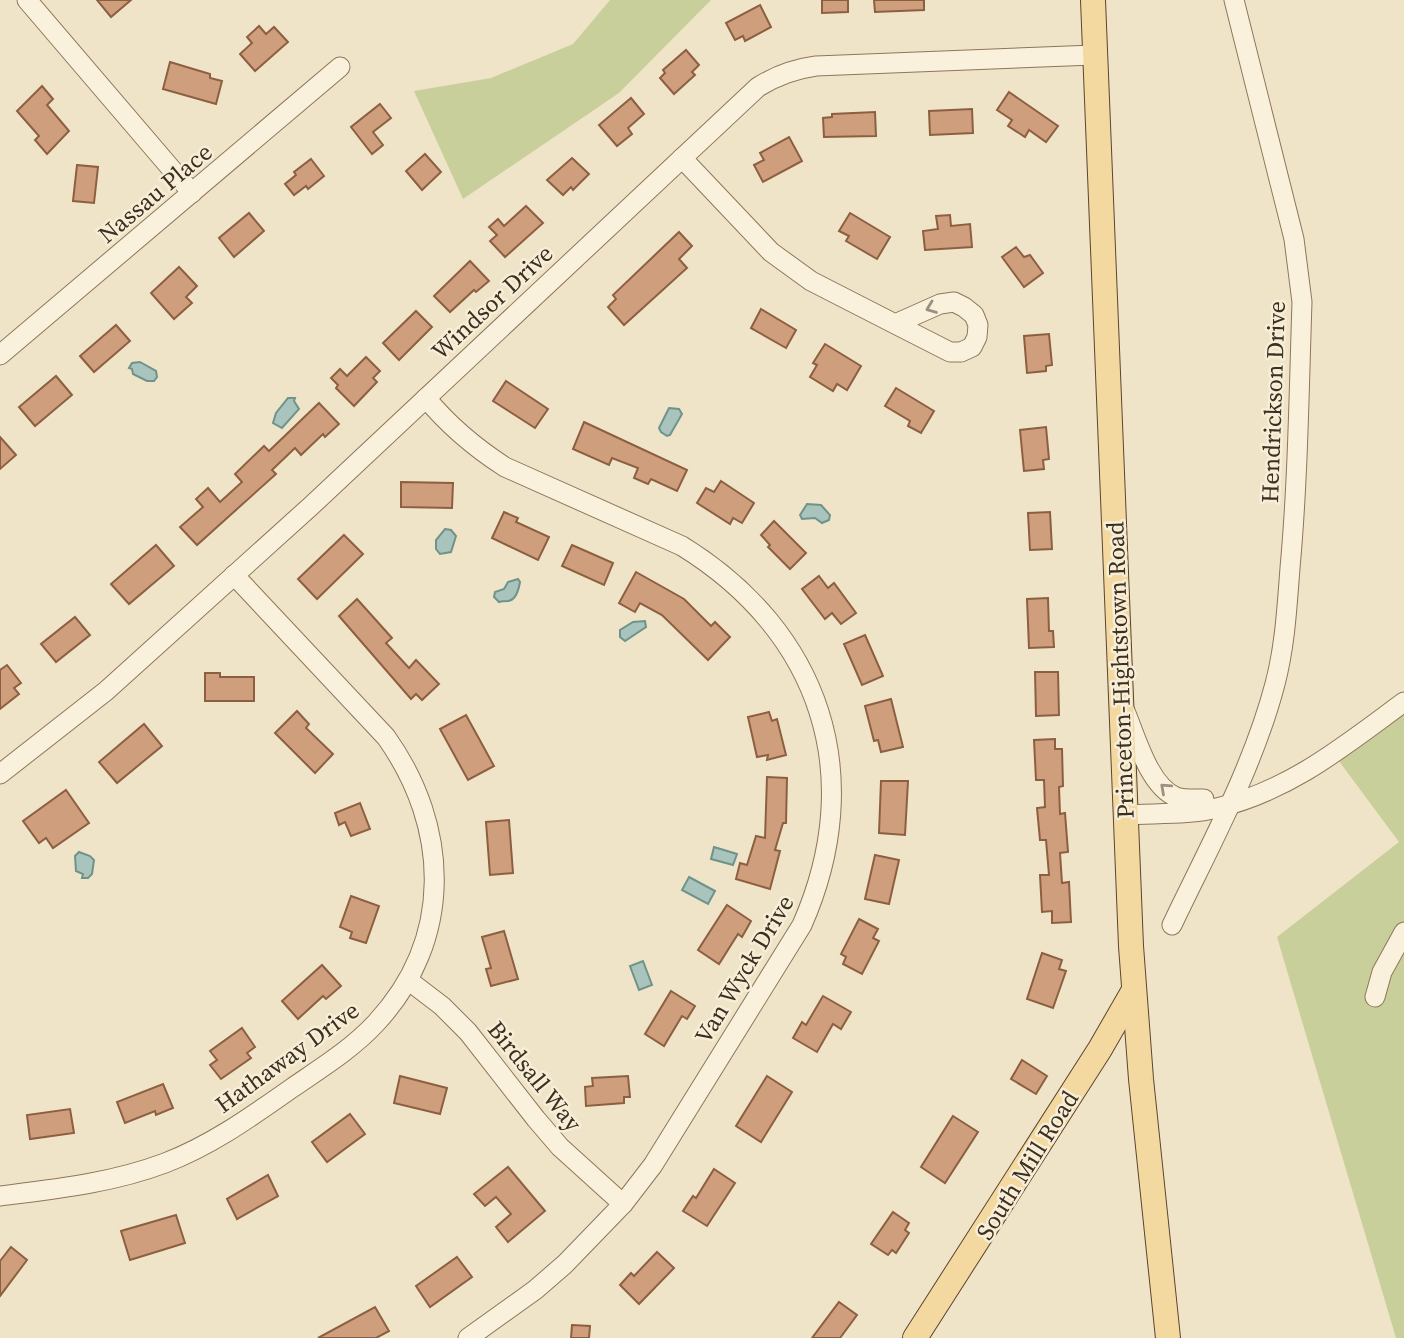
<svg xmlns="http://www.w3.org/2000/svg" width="1404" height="1338" viewBox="0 0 1404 1338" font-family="'Source Serif 4',serif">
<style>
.green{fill:#c9cf9b}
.water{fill:#a9c4bc;stroke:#6f938a;stroke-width:2}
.building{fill:#cf9f7d;stroke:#8d5f41;stroke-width:2}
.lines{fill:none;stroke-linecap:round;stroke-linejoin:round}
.minor-casing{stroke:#8d765c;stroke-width:21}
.major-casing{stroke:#5b4430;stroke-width:26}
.minor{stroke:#faf1dc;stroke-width:19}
.major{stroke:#f3d9a0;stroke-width:24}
.oneway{stroke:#9c907e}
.labels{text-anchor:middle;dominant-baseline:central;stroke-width:5;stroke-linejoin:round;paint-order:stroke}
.street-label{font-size:24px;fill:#3d2e20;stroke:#f7eed8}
</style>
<rect width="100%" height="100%" fill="#f0e4c8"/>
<g class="green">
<polygon points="610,0 711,0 619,93 463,199 414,91 491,78 573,44"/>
<polygon points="1404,704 1404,1338 1396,1338 1277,937 1399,842 1333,753"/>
</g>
<g class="water">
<polygon points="140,362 156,371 157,377 154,381 147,381 133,374 132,369 129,368 132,363"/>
<polygon points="288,398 295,398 294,401 299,409 282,428 273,423 276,413"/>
<polygon points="669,408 679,409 682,414 670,435 667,436 661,432 659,428"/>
<polygon points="807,504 821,505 830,515 829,520 822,523 815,518 802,519 800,515"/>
<polygon points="445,529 451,530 456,536 451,552 440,554 436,549 436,540"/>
<path d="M518 579 520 582C519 588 516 600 508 601 505 601 502 601 499 602L494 597 495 592 504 589 508 582Z"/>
<polygon points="645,621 646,627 625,641 620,637 620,630 633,622"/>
<polygon points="714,847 737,854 733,865 711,859"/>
<polygon points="79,852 90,856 94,860 92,874 88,878 82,878 83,874 76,871 75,856"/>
<polygon points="689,877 715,891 708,904 682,890"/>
<polygon points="643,961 652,985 639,990 630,966"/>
</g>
<g class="building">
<polygon points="97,0 131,0 111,17"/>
<polygon points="822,0 848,0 848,12 822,13"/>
<polygon points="874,0 924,0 924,10 875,12"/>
<polygon points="760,5 771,27 745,41 743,36 735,40 726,23"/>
<polygon points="259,26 266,34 274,27 288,42 255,71 240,54 252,43 247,37"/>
<polygon points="686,50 699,65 692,72 695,75 674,94 660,78 665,73 663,70"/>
<polygon points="170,62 210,74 210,78 222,81 216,104 163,89"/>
<polygon points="42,86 53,99 47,105 69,131 47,154 35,140 39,136 17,111"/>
<polygon points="1009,92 1058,126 1046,142 1029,130 1025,137 1008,126 1012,120 997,110"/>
<polygon points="631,98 644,114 628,128 632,134 617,146 599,125"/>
<polygon points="380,104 391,118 373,132 383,145 372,154 351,127"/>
<polygon points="972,109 973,133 930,135 929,111"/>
<polygon points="875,112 876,136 824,137 823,118 832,117 832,114"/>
<polygon points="789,137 802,161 763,182 754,165 764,160 760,153"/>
<polygon points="425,154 441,172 422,190 406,171"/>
<polygon points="572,158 589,174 573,190 571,187 563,195 547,180"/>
<polygon points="311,159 324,176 308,189 306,186 294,195 285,184 296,175 294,172"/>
<polygon points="77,165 98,167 94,203 73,201"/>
<polygon points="526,206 543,223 505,257 490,241 497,235 489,227 498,219 504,226"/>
<polygon points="249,213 264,231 234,257 219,238"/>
<polygon points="850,213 890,237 877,259 846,241 849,236 839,231"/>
<polygon points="950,215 951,226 970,224 972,247 925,250 923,231 938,229 936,216"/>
<polygon points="679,232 692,246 679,259 687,268 624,325 608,307 616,299 613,295"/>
<polygon points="1016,247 1024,257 1030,255 1043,273 1024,287 1002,257"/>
<polygon points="470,261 489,281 476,292 474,290 450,312 434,296"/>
<polygon points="179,267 197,286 186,297 192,303 174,319 151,293"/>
<polygon points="761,309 796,330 786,348 751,328"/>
<polygon points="416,311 432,327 399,360 383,343"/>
<polygon points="116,325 130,341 94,372 80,356"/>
<polygon points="1049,334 1052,365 1046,366 1046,371 1027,373 1024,336"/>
<polygon points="825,344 861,366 847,390 837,384 833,391 810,377 817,365 813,363"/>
<polygon points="366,357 380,371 373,378 377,382 354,406 336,388 338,385 331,378 340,369 347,376"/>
<polygon points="56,376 72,395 35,426 19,407"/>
<polygon points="506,381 548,409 535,428 493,401"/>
<polygon points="896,388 934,411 921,433 908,426 910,421 885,406"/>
<polygon points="319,403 339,424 325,437 323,434 301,455 295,448 272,470 276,474 197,545 180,527 203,507 196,499 208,488 220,502 242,482 235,474 264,446 269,451"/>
<polygon points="584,422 687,470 677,491 651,479 648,484 634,478 638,468 612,458 609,465 573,449"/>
<polygon points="1046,427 1049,459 1043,460 1044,469 1024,471 1020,430"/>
<polygon points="0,437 16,455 0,469"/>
<polygon points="721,481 754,503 742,523 733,518 730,524 697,503 706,488 714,492"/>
<polygon points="401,482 453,483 452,508 401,507"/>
<polygon points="504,512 518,518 516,522 549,537 538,560 492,538"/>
<polygon points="1050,512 1052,549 1030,550 1028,513"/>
<polygon points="774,521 806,553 790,569 768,547 770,545 761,535"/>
<polygon points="344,535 363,554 317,599 298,579"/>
<polygon points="156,545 174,566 129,604 111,584"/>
<polygon points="572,545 613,563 604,585 562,566"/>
<polygon points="636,572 684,599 711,626 715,622 730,637 708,660 662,615 640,603 635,612 619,603"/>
<polygon points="819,576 828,588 834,583 856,613 841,624 832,613 825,619 802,589"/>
<polygon points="1048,598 1049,631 1053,631 1054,647 1029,648 1027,599"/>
<polygon points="357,599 392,638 386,643 409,668 416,660 439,684 422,700 416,694 411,699 339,616"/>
<polygon points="75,617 90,635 56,662 41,644"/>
<polygon points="865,635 883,676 862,685 844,644"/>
<polygon points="7,665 21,683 14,688 19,694 0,709 0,670"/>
<polygon points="1035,672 1058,672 1059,715 1036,716"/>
<polygon points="205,673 220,673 220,677 254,677 254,701 205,701"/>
<polygon points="891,699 903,747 881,752 878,740 874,741 865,706"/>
<polygon points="297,711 309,724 306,728 333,754 315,773 275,733"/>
<polygon points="769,712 772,721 777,719 786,755 767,760 768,755 757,757 748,717"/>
<polygon points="466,715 494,766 468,780 440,729"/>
<polygon points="144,724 162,746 117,783 99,762"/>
<polygon points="1055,739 1055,749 1062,749 1063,786 1059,787 1060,814 1065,813 1068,852 1060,853 1062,883 1069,882 1071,922 1052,923 1052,911 1042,912 1040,875 1049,875 1046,840 1040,840 1037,808 1045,807 1044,780 1036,780 1034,740"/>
<polygon points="767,777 787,778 786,823 783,823 775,850 780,851 770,889 736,879 740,863 747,865 756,836 765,838"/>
<polygon points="881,781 908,781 905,835 879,833"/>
<polygon points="66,790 89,823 53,848 46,838 39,843 23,821"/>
<polygon points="360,803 370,829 351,836 345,822 339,825 335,813"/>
<polygon points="509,820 513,873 490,875 486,822"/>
<polygon points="875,855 899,860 889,904 865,899"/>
<polygon points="351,896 379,906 366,943 350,938 352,932 340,927"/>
<polygon points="727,905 751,921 742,937 738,934 719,964 698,950"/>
<polygon points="859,919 878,929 873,938 879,941 862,974 843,964 846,957 841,954"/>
<polygon points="504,931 518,979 491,986 486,969 491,968 482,937"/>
<polygon points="1042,953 1062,960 1059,969 1066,971 1053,1008 1027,999"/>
<polygon points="322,965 341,986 326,999 323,996 298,1019 282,1001"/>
<polygon points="671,991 695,1006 687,1019 682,1016 664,1046 645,1034"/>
<polygon points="823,996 851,1012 841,1029 833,1024 817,1052 793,1038 802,1022 806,1025"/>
<polygon points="242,1028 255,1047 247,1053 251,1058 221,1079 210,1065 217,1060 210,1051"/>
<polygon points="1022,1060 1047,1076 1036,1094 1011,1079"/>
<polygon points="400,1076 447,1088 440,1114 394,1103"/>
<polygon points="628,1076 630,1097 624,1097 624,1103 586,1106 585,1087 593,1086 592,1078"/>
<polygon points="767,1076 792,1092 761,1142 736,1126"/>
<polygon points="163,1084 173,1108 156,1115 155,1111 125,1123 117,1102"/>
<polygon points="70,1109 74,1133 30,1139 27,1115"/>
<polygon points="350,1114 365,1134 327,1162 312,1142"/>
<polygon points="953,1116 978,1132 945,1183 921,1167"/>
<polygon points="508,1167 545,1211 508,1242 496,1227 511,1214 496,1197 485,1206 474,1194"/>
<polygon points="714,1169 735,1183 707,1226 683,1211 693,1196 696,1198"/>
<polygon points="268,1175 278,1196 237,1219 227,1199"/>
<polygon points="893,1212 909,1223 905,1230 909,1233 896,1253 892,1250 888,1255 871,1244"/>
<polygon points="176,1215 185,1243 130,1260 121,1231"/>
<polygon points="11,1247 27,1260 0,1296 0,1261"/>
<polygon points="657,1252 674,1268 639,1304 620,1285 631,1273 634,1276"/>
<polygon points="457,1257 472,1277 430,1307 416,1286"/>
<polygon points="839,1302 857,1315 840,1338 812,1338"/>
<polygon points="375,1307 389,1331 376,1338 318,1338"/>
<polygon points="572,1325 590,1326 589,1338 571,1338"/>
</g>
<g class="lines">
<defs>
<g id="minor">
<polyline points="27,0 192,193"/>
<polyline points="682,158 771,252 811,281 895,324 950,352 961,352 972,347 977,337 978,325 974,315 964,307 954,302 940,304 895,324"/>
<polyline points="0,355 340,67"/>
<path d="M426 398C449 426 474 447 505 467L682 546C821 632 868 775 802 925L653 1165 623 1204 565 1264 535 1290 468 1338"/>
<path d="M1125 711C1136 737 1149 786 1176 797 1185 800 1195 799 1204 799"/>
<path d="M0 774 106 691 311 506 758 87C777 75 794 69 816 66L1094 55"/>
<path d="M1125 815C1154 813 1190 815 1217 808 1291 790 1344 746 1404 702"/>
<path d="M1172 925C1209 847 1253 768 1275 684 1285 646 1287 607 1290 568 1298 480 1299 391 1302 302L1294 239 1234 0"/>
<polyline points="408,980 442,1006 468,1032 536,1119 560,1147 623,1204"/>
<polyline points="1375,997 1382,972 1404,932"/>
<path d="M0 1196C56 1189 112 1183 165 1163 212 1145 252 1116 292 1088 321 1068 352 1049 376 1023 454 939 450 827 386 737L234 575"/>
</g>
<g id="major">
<polyline points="1093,0 1131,946 1141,1079 1168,1338"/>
<polyline points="915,1338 1100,1049 1134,990"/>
</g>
</defs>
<use href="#minor" class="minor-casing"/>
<use href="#major" class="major-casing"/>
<use href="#minor" class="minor"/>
<use href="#major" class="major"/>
</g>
<defs><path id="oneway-chevron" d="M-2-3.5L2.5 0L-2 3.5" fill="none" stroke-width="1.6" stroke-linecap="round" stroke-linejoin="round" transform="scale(1.75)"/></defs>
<g class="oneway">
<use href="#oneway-chevron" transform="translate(931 308) rotate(159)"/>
<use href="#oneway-chevron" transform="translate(1165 788) rotate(-138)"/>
</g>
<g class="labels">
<g class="street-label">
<text transform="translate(155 193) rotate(-40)">Nassau Place</text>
<text transform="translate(492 302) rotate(-43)">Windsor Drive</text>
<text transform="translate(1273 402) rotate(-88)">Hendrickson Drive</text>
<text transform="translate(1120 670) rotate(-92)">Princeton-Hightstown Road</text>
<text transform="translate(744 969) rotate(-59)">Van Wyck Drive</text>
<text transform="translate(287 1057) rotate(-36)">Hathaway Drive</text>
<text transform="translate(535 1076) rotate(51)">Birdsall Way</text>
<text transform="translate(1027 1165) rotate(-58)">South Mill Road</text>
</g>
</g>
</svg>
